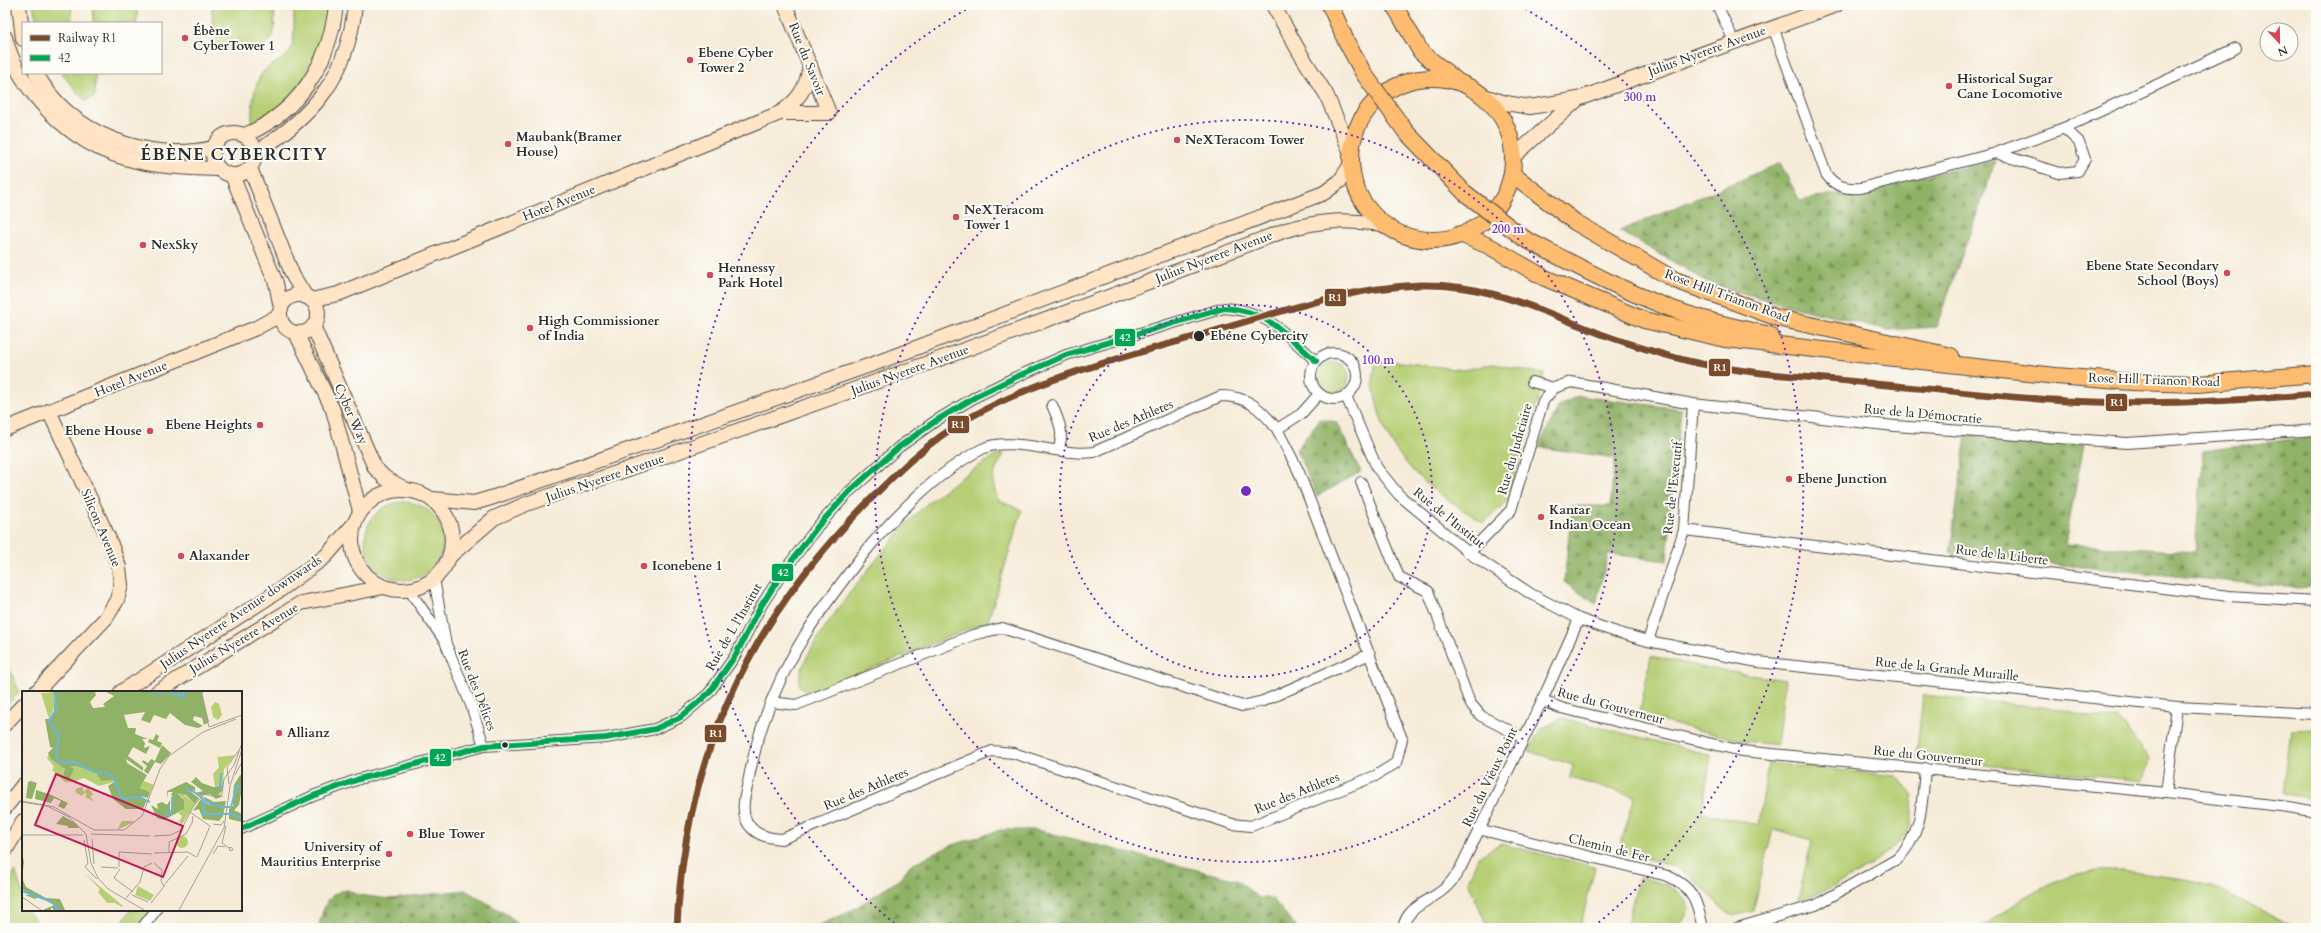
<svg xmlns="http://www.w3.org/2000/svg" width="2321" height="933" viewBox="0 0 2321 933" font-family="Cardo,serif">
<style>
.grass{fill:#b6cf75;stroke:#707d50}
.forest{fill:url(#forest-firs);stroke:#5e6e48}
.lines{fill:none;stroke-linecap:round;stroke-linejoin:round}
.street-casing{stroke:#494845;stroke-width:12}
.secondary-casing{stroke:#494845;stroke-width:16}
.primary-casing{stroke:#494845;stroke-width:18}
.street{stroke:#fff;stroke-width:10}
.secondary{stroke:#ffe4c6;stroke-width:14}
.primary{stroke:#febc70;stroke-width:16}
.primary-bridge-casing{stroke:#494845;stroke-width:18;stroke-linecap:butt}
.primary-bridge{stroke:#febc70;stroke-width:16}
.bus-1-casing{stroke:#fdfcf7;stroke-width:9}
.bus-1{stroke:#00a651;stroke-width:6}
.rail-1-casing{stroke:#fdfcf7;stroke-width:10}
.rail-1{stroke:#7a4b2a;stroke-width:7}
.ring{fill:none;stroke:#7b2cbf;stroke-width:2;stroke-dasharray:2 4}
.poi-dot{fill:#d1495b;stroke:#fdfcf7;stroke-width:1.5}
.stop-dot{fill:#2b2b2b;stroke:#fdfcf7;stroke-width:1.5}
.labels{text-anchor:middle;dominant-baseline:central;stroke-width:4;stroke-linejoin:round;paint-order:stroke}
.poi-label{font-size:13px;font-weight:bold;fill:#2b2b2b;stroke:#fdfcf7;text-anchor:start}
.street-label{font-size:13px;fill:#2b2b2b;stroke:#fdfcf7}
.stop-label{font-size:13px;font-weight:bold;fill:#2b2b2b;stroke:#fdfcf7;text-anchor:start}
.district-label{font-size:17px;font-weight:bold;letter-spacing:1px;fill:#2b2b2b;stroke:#fdfcf7}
.inset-river{fill:none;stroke:#6bb6e4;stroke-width:2}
.inset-road{fill:none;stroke:#a59e93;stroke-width:1}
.view{fill:#c2185b;fill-opacity:0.15;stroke:#c2185b;stroke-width:2}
.inset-edge{fill:none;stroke:#2b2b2b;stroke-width:2}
.centre{fill:#7b2cbf;stroke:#fdfcf7;stroke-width:2}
.ring-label{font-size:12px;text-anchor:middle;font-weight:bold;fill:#7b2cbf;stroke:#fdfcf7;stroke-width:4;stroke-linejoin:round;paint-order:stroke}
.line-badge{stroke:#fdfcf7;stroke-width:1.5}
.badge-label{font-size:11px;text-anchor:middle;font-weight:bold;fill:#fff}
</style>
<defs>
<pattern id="forest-firs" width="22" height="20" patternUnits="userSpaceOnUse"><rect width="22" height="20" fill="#90b266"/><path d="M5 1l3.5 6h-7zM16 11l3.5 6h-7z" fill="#769154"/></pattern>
</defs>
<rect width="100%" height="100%" fill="#fdfcf7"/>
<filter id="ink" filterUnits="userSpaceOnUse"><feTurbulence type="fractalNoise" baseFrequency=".025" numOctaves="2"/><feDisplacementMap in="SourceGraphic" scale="8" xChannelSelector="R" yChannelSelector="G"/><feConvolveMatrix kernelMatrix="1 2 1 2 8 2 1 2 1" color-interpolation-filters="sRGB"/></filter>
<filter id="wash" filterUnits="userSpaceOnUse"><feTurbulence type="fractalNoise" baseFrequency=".012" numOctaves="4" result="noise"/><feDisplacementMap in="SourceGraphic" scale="16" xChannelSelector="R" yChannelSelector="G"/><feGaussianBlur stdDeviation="0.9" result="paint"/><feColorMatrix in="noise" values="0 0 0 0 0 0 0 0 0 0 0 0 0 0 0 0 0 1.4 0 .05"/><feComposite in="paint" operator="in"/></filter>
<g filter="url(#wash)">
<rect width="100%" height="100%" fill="#f6ebd8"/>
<g class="grass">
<polygon points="33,5 71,5 72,23 37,23"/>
<polygon points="93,5 137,5 137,23 94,23"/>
<path d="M212 5H275C274 14 275 24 274 33 270 56 229 48 213 47Z"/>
<path d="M294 5H330C327 40 309 81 283 105 274 113 262 120 252 126 251 113 253 83 263 72 269 65 281 62 288 54 297 43 293 18 294 5Z"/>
<polygon points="61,73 95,73 95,96 85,101"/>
<path d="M1376 359 1463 370 1493 364 1544 374 1540 393 1506 502 1484 523C1436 494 1389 463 1377 404 1376 397 1373 390 1373 383 1373 375 1375 367 1376 359Z"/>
<circle cx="1334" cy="377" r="15"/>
<path d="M1004 454C993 475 989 478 999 501L1022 510 988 621 820 690C742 709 908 521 920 510 944 488 970 471 997 455Z"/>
<circle cx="404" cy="541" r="39"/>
<polygon points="1651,656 1706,668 1785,680 1777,745 1744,741 1639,716"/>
<polygon points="5,657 19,692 5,707"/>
<path d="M1923 695 2061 709 2096 719 2118 718C2130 729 2138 745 2149 758L2144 781 1916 758Z"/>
<path d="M1562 718 1711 755 1702 813 1759 825 1768 763 1897 776 1913 795C1912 805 1913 820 1909 829 1899 852 1823 896 1798 900L1812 840 1773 829 1753 911 1733 916 1726 912C1714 901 1704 887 1691 877 1672 861 1641 858 1618 853L1635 796 1570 778 1573 765 1528 751 1540 730Z"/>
<polygon points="2316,729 2316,799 2283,794 2291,730"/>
<polygon points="1501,844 1595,867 1580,928 1488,928 1468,882 1478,857"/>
<polygon points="15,870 23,895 23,910 28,910 40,928 5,928 5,897"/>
<path d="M2125 871 2191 880 2221 890 2295 928H1981C2011 906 2043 883 2080 874 2094 870 2111 871 2125 871Z"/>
<path d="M1639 877C1661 883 1683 886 1689 910L1679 928H1626Z"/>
<polygon points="131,910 156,910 142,928 118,928"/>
</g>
<g class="forest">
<polygon points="1996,161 1936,327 1888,330 1801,309 1713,285 1620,231 1780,163 1800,201"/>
<polygon points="1579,396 1681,409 1667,561 1608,554 1596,604 1564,582 1572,506 1610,506 1615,458 1538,447 1560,404"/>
<polygon points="1320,419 1336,422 1361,472 1317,496 1296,450"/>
<polygon points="1966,434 2084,444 2065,544 2195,552 2203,451 2316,436 2316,586 2298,588 1950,554"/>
<polygon points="1000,830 1037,830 1237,880 1259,898 1272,898 1297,928 813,928 849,912 899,880 910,865 950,846"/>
<path d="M348 890 357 895 390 899 465 890 511 917 519 928H318C324 909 325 892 348 890Z"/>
</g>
</g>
<g filter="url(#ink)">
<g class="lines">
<defs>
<g id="street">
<polyline points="1717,5 1734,41"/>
<path d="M1773 27 1826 174C1835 187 1846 189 1861 188L1996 153 2059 173 2078 171 2085 159 2079 142 2064 128 1996 153"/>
<polyline points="2064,128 2236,48"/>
<circle cx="1334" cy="376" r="23"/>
<polyline points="1532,382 1554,388 1571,382 1693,404 1895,426 2127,443 2316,430"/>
<polyline points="1346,396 1377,468 1399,495 1469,553 1531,594 1579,619 1616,632 1648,641 1758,662 2177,707 2316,714"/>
<path d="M1052 405C1059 421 1065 434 1058 450"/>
<path d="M1277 429C1261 409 1248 396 1221 396L1094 452C1062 457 1010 435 982 449 937 472 893 517 861 557 842 582 822 608 805 635 777 680 757 731 748 783 745 795 741 808 746 820 753 835 767 838 782 839L992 751 1013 753 1232 824 1251 826 1375 776 1396 763 1402 739 1298 470 1277 429 1301 414 1319 394"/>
<polyline points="1361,482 1399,577 1428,591 1470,703 1481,716 1524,738"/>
<polyline points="1684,530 2229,596 2316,601"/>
<polyline points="1469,553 1511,510 1543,401 1554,388"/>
<polyline points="434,579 446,644 471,705 484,746"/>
<polyline points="409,590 444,640"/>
<polyline points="1648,641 1684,530 1693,404"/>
<polyline points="1542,701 1561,708 1742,751 2166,793 2289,807 2316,812"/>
<polyline points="771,702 796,705 973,635 1002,628 1242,706 1263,701 1370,654"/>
<polyline points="2166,793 2177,707"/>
<path d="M241 829 313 796 359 779 484 746 606 738 655 729 681 717 709 693 735 656 761 606 781 575 818 526 850 491 899 447 937 420 977 396 1016 377 1066 355 1224 308C1267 310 1285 334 1316 361"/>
<path d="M1478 829 1668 876C1694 888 1697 901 1703 928"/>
<polyline points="142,928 156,910"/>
<path d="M1403 928C1407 906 1429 902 1444 889 1451 883 1455 877 1460 869L1542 701 1579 619"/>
<path d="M1737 928 1816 905 1897 859C1923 835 1922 801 1925 768"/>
</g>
<g id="secondary">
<polyline points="19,5 23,39"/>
<polyline points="1273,5 1300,53 1326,94 1351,153"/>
<path d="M5 37C19 92 71 143 125 158 155 167 188 168 219 169"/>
<path d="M36 73C69 134 147 163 213 148"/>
<polyline points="1483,96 1506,103 1530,107 1578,99 1836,5"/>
<polyline points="780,113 829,113 785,5"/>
<circle cx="234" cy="154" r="21"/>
<path d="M245 135C299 112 330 63 336 5"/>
<path d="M255 153C314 116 348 76 355 5"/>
<polyline points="1513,157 1577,100"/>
<polyline points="250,168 293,276 306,297"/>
<polyline points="232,175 276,283 281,308"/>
<circle cx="299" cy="314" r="19"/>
<path d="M311 300 338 294 780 113C799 100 807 88 810 65"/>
<polyline points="313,326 375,468 385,478 405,489"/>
<polyline points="296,333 333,410 360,511"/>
<polyline points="5,429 256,328 280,315"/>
<circle cx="402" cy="540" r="50"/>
<polyline points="433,499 474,503 494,497 876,363 1324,193 1340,181 1351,164"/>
<path d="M450 556 494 518 526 504C781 417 1035 326 1286 230 1325 219 1343 220 1383 224"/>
<polyline points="36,692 106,618 117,600 121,585 119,567 109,539 49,411"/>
<polyline points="121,692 280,590 326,556 353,525"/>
<polyline points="157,692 301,603 384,587"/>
<polyline points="5,724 23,705"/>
<polyline points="5,808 23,785"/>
<polyline points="5,851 23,821"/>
</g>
<g id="primary">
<polyline points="1330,5 1346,41 1364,74"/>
<polyline points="1394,5 1421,52 1457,81"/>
<circle cx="1432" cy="159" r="81"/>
<polyline points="1406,132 1465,193"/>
<polyline points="1512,174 1575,222 1675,280 1778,318 1951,356"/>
<polyline points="1460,234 1489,246 1545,278 1644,320 1725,339 2056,376 2132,382 2198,384 2316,374"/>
<path d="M1525 239C1570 262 1615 287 1662 305 1697 319 1734 327 1770 335"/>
</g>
</defs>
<use href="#street" class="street-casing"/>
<use href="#secondary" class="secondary-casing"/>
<use href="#primary" class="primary-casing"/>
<use href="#street" class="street"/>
<use href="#secondary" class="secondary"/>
<use href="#primary" class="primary"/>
<defs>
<g id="primary-bridge">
<polyline points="1364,74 1406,132"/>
<polyline points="1465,193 1525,239"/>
</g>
</defs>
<use href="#primary-bridge" class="primary-bridge-casing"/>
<use href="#primary-bridge" class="primary-bridge"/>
<defs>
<path id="bus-1" d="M241 829 313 796 359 779 484 746 606 738 655 729 681 717 709 693 735 656 761 606 781 575 818 526 850 491 899 447 937 420 977 396 1016 377 1066 355 1224 308C1267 310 1285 334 1316 361"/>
</defs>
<use href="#bus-1" class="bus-1-casing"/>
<use href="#bus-1" class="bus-1"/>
<defs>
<path id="rail-1" d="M677 928C684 762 746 626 862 508 895 474 928 441 969 418 1041 377 1125 357 1204 334 1274 314 1346 288 1419 285 1489 283 1538 310 1601 334 1632 345 1665 356 1697 363 1755 375 1817 377 1876 384 1939 390 2003 397 2066 401 2149 405 2233 402 2316 394"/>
</defs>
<use href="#rail-1" class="rail-1-casing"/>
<use href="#rail-1" class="rail-1"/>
</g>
</g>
<g class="ring">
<circle cx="1246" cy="491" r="186"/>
<circle cx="1246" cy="491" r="371"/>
<path d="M899 927A557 557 0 0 1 972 6M1520 6A557 557 0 0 1 1593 927"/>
</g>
<g class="poi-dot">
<circle cx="185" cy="38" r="4"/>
<circle cx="690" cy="60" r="4"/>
<circle cx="1949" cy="86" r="4"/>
<circle cx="1177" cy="140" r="4"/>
<circle cx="508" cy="144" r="4"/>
<circle cx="956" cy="217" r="4"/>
<circle cx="143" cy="245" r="4"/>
<circle cx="2227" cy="273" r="4"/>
<circle cx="710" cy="275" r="4"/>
<circle cx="530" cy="328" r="4"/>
<circle cx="260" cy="425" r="4"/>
<circle cx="150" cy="431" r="4"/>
<circle cx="1789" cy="479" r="4"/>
<circle cx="1541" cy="517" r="4"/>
<circle cx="181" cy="556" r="4"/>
<circle cx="644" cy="566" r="4"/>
<circle cx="279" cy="733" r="4"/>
<circle cx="410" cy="834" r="4"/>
<circle cx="389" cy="854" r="4"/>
</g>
<g class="stop-dot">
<circle cx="1199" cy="336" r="6"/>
<circle cx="505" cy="745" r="3.5"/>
</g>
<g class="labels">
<g class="poi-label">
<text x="193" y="31">Ébène<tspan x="193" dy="15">CyberTower 1</tspan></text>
<text x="698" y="53">Ebene Cyber<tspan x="698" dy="15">Tower 2</tspan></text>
<text x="1957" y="79">Historical Sugar<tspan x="1957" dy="15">Cane Locomotive</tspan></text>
<text x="516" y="137">Maubank(Bramer<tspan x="516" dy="15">House)</tspan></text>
<text x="1185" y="140">NeXTeracom Tower</text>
<text x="964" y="210">NeXTeracom<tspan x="964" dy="15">Tower 1</tspan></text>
<text x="151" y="245">NexSky</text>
<text x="2219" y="266" text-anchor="end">Ebene State Secondary<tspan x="2219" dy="15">School (Boys)</tspan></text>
<text x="718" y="268">Hennessy<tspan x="718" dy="15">Park Hotel</tspan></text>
<text x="538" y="321">High Commissioner<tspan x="538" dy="15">of India</tspan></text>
<text x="252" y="425" text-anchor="end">Ebene Heights</text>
<text x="142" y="431" text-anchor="end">Ebene House</text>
<text x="1797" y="479">Ebene Junction</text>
<text x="1549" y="510">Kantar<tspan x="1549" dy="15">Indian Ocean</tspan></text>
<text x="189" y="556">Alaxander</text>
<text x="652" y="566">Iconebene 1</text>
<text x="287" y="733">Allianz</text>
<text x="418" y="834">Blue Tower</text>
<text x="381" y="847" text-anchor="end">University of<tspan x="381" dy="15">Mauritius Enterprise</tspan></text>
</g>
<g class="street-label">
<text transform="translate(1707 51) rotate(-20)">Julius Nyerere Avenue</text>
<text transform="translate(807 59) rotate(68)">Rue du Savoir</text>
<text transform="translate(559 203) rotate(-22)">Hotel Avenue</text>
<text transform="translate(1214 257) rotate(-21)">Julius Nyerere Avenue</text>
<text transform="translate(1727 296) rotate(20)">Rose Hill Trianon Road</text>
<text transform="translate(910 370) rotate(-20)">Julius Nyerere Avenue</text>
<text transform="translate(131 379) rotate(-22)">Hotel Avenue</text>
<text transform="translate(2154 380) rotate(2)">Rose Hill Trianon Road</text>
<text transform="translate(351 414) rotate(66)">Cyber Way</text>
<text transform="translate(1923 414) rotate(5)">Rue de la Démocratie</text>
<text transform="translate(1131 421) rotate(-23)">Rue des Athletes</text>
<text transform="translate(1515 449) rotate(-74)">Rue du Judiciaire</text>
<text transform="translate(605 478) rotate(-19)">Julius Nyerere Avenue</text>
<text transform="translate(1673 488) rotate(-84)">Rue de l'Executif</text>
<text transform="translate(1449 518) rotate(39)">Rue de l'Institut</text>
<text transform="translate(101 528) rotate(67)">Silicon Avenue</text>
<text transform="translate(2002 555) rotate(7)">Rue de la Liberte</text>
<text transform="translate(241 612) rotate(-34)">Julius Nyerere Avenue downwards</text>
<text transform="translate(734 627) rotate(-60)">Rue de L l'Institut</text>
<text transform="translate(244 638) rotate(-31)">Julius Nyerere Avenue</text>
<text transform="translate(1947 669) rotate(6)">Rue de la Grande Muraille</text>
<text transform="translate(477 690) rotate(69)">Rue des Délices</text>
<text transform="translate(1611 706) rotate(15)">Rue du Gouverneur</text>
<text transform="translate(1928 756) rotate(6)">Rue du Gouverneur</text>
<text transform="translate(1490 777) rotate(-64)">Rue du Vieux Point</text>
<text transform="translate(866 789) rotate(-23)">Rue des Athletes</text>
<text transform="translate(1297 793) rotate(-22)">Rue des Athletes</text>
<text transform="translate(1609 848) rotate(14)">Chemin de Fer</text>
</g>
<g class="stop-label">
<text x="1210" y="336">Ebéne Cybercity</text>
</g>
<g class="district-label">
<text x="234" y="154">ÉBÈNE CYBERCITY</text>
</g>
</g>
<g transform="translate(22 691)">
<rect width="220" height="220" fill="#f6ebd8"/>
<path d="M33 1 34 13 27 28 19 2ZM193 11 197 13 200 24 196 29 191 26 189 16ZM27 63 43 78 41 84 44 87 50 81 48 76 54 75 74 82 79 90 85 88 92 89V91L77 95 62 87 50 91H43L30 79 32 76 25 67ZM122 90 132 94 128 101 118 97ZM61 96V101L66 97 71 103 68 106 73 111 63 106 65 103 62 102 60 105 53 101 55 97ZM155 102H160L173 113 159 135 158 130 146 136 158 129 160 125 156 122 162 118 161 107ZM100 130H111L112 131 95 139ZM154 151a6 6 0 1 1 12 0a6 6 0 1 1-12 0ZM62 182 101 215 100 216 93 212H85L76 201 78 198ZM116 195 132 204 128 210 113 204Z" fill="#b6cf75"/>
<path d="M33 1H73L74 4 68 11 71 17 83 16 81 13 92 5 84 1H180L187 31 182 34 180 27 172 25 171 29 181 35 176 37 163 34 148 22 144 28 132 24 128 32 119 29 123 21 102 24 106 37H114L113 43 126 48H120L123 52 122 57 128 55 124 63 111 56 106 65 121 76V80L104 68 105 72 125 84 118 97 128 101 126 107 119 105 125 109 121 118H104L91 108 86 95 92 91V89L79 90 74 82 54 75 48 76 52 78 47 89 41 84 43 78 29 68 26 62 31 57 28 56 23 28H27L32 20ZM134 43 137 45 135 50 140 52 138 57 126 51 127 48 131 49ZM140 54 149 62 139 73 133 71 126 83 122 80 125 75 120 71 121 69 126 72 129 68 133 70ZM218 84 220 85V97L217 114 212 119 220 123V131L207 128V118L212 114 210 113 212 94ZM174 86 180 92 191 96 201 94 200 100 196 104 202 105 194 108 188 103 178 105 173 102 181 100 169 91ZM9 90 15 92 10 108 4 107 6 91ZM164 91 173 96V100L166 99 177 107 173 113 164 104 155 102 162 109V118L142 129 135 127 129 114 136 118 135 113 140 111 145 114 148 109V121L150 120 151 107 149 103 151 101H146L145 108V100ZM14 99 27 103 46 112 42 118 36 115 39 110 32 107 29 112 13 108ZM181 105 192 111 204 110 201 125 197 130 181 128 177 118 171 120 179 108 189 115ZM41 125 53 132 57 137H46V135L34 133ZM0 162 2 171 0 187 4 196 24 207 38 208 43 219H32L29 216V219H21L32 214 17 206 13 208 3 204H8L0 198Z" fill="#90b266"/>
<path d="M195 64 196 66 213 64 202 78 201 94 193 95 191 83 197 76Z" fill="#b6cf75"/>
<path class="inset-river" d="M32 1 35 17 27 30 37 45 34 63 38 72 52 71 72 81 85 82 92 88 100 108 117 106 128 111M128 1H145M148 1 162 6 161 1M164 98 172 101 187 112 198 116H209L215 95 220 96M198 98 199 82M181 108 182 123H209L220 127M142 124 150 120V106M0 200 30 211 37 219"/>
<path class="inset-road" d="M181 1 179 5 187 36 220 24M213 84 220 71M207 93 205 76 217 59M0 110 32 116 72 139H102L120 125 138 78 147 65 181 41 214 28M0 111 25 115 47 126M168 121 188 135M46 125 64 143 69 172 76 187 86 198 122 219M191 133 199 134 202 130M204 135 200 152 207 157M69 143 128 145M0 144H61M132 145 149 144 159 139 171 116 182 103 194 106 200 103 202 88 212 74 220 52M70 148 72 173M62 149 66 172 63 176 75 188M209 156 211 159 208 160 207 157ZM132 162 166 161 174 166M147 162V151L164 143 170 132 171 125M191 163 196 155 203 156M175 166 188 135M132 172 140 179 139 190 142 195M79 176 96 177M97 176V161L130 163M98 178 92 187 111 201M143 193 166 165M110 204 126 211M0 206 19 219M104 207 118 191 122 176 130 172M129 212 143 194M157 219 202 137 208 95 220 58"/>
<path class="view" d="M34 83 161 135 141 186 13 134Z"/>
<rect width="220" height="220" class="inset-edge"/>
</g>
<circle cx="1246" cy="491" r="6" class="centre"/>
<g class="ring-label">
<text x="1640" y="101">300 m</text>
<text x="1508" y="233">200 m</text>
<text x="1378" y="364">100 m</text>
</g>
<g class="line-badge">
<rect x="1324" y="288" width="23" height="19" rx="4" fill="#7a4b2a"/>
<rect x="1114" y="328" width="22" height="19" rx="4" fill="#00a651"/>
<rect x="1708" y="358" width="23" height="19" rx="4" fill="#7a4b2a"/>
<rect x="2105" y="393" width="23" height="19" rx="4" fill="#7a4b2a"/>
<rect x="947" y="415" width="23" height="19" rx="4" fill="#7a4b2a"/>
<rect x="771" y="563" width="23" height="19" rx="4" fill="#00a651"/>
<rect x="704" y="724" width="23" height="19" rx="4" fill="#7a4b2a"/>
<rect x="429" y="748" width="23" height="19" rx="4" fill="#00a651"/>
</g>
<g class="badge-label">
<text x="1335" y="301">R1</text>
<text x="1125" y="341">42</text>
<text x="1720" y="371">R1</text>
<text x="2117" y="406">R1</text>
<text x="958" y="428">R1</text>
<text x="783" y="576">42</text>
<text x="716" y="737">R1</text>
<text x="440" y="761">42</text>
</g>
<rect width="2321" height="933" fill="none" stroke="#fdfcf7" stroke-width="20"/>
<rect x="22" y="22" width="140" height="52" fill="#fdfcf7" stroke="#a9a8a5"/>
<rect x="30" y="35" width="20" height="6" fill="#7a4b2a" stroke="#a9a8a5"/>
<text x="58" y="42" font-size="12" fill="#2b2b2b">Railway R1</text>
<rect x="30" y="55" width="20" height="6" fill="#00a651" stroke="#a9a8a5"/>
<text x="58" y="62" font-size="12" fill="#2b2b2b">42</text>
<g transform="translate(2279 42) rotate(158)"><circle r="19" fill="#fdfcf7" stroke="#a9a8a5"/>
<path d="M0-3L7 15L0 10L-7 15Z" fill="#d1495b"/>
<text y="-6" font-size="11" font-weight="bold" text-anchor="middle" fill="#2b2b2b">N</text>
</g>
</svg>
